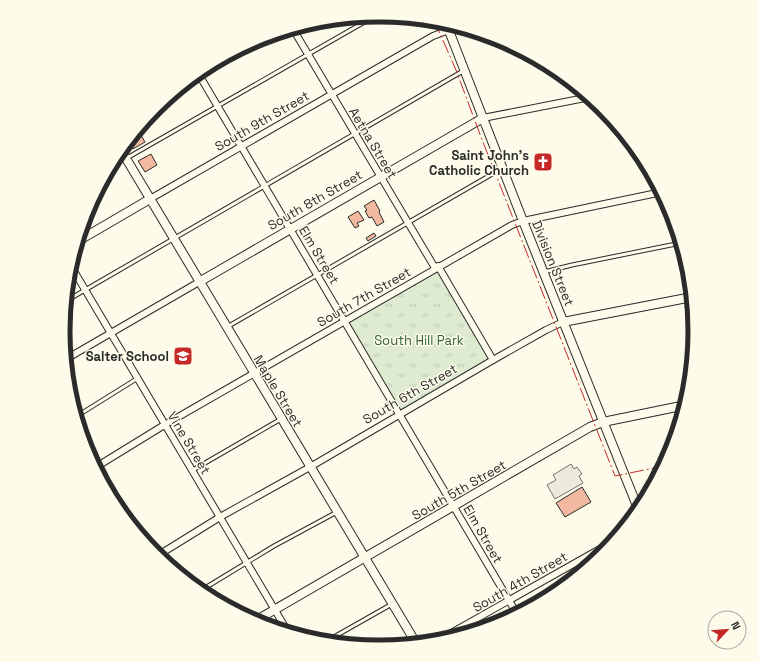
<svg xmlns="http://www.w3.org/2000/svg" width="759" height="662" viewBox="0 0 759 662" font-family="'Space Grotesk',sans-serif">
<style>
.park{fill:url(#park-tufts);stroke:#74746e}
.parking{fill:#eceadb;stroke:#74746e}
.building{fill:#f2b8a0;stroke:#2b2b2b}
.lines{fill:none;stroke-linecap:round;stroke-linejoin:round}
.service-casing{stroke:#2b2b2b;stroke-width:5}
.minor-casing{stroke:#2b2b2b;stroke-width:8}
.tertiary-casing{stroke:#2b2b2b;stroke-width:10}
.service{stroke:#fdfbea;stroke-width:3}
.minor{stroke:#fdfbea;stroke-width:6}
.tertiary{stroke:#fdfbea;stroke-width:8}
.power{stroke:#c62828;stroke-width:1;stroke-dasharray:14 3 2 3;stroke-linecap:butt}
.labels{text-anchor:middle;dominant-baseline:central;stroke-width:3;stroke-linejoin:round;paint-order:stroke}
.street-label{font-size:13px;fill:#2b2b2b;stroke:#fdfbea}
.poi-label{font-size:13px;font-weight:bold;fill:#2b2b2b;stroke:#fdfbea;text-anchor:end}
.park-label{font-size:13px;fill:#34623c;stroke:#fdfbea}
.rim{fill:none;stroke:#2b2b2b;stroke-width:5}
</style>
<defs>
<pattern id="park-tufts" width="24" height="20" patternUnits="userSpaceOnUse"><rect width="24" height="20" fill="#deebd1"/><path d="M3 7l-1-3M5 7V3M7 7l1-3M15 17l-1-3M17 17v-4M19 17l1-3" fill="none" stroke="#bfcab4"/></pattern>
</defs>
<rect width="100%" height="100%" fill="#fdfbea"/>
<polygon class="park" points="438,266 493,360 400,415 345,320"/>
<polygon class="parking" points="571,464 574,469 577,467 582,474 579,476 583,483 555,499 547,485 556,480 553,475"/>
<g class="building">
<polygon points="138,130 145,142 133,149 128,141"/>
<polygon points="151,154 157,165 145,172 138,161"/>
<polygon points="374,200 380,211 379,212 384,222 377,226 372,217 369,218 365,211 367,210 364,206"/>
<polygon points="358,211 364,220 357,223 359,226 355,228 348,217"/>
<polygon points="374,233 376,236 368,241 366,238"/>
<polygon points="582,487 591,502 565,517 556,503"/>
</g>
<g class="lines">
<defs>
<g id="service">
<polyline points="127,158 375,16"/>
<polyline points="544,272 572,265 681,243"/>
<polyline points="66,301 463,71"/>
<polyline points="227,327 501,169"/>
<polyline points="77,416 138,378"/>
<polyline points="193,470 281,419"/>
<polyline points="200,591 274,546 337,512"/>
<polyline points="325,642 392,604"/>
</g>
<g id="minor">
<polyline points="293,29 435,268"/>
<polyline points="198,73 517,614"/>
<polyline points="483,118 590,97"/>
<polyline points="150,199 433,36 449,30 461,27"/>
<polyline points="71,266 288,632"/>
<polyline points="438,266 493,360"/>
<polyline points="66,359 199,282"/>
<polyline points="96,467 166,424 512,225 523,221 662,192"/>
<polyline points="157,556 220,517 310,467 493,360 546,330 563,322"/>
<polyline points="437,641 614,541"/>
</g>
<g id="tertiary">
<polyline points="446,23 523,221 639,511"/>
<polyline points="121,150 416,643"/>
<polyline points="78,241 150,199"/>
<polyline points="199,282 483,118"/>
<polyline points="563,322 692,297"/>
<polyline points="255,621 590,427 603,422 686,405"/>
</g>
</defs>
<use href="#service" class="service-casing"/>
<use href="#minor" class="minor-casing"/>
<use href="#tertiary" class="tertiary-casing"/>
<use href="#service" class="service"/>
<use href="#minor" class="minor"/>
<use href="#tertiary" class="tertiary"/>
<polyline class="power" points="434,20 456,70 481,137 615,476 664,466"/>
</g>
<defs>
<symbol id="church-square" viewBox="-11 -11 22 22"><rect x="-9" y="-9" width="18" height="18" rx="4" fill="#c62828" stroke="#fdfbea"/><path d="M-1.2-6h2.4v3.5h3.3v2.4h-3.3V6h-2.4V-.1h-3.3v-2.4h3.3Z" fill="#fff"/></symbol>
<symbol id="school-square" viewBox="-11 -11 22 22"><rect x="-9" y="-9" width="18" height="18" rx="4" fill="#c62828" stroke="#fdfbea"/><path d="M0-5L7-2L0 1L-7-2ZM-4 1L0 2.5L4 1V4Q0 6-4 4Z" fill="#fff"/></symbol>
</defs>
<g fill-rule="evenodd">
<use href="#church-square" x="532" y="151" width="22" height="22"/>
<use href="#school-square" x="172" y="345" width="22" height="22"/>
</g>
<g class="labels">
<g class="street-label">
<text transform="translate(262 121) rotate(-30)">South 9th Street</text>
<text transform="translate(373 143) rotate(59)">Aetna Street</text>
<text transform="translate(315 200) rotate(-30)">South 8th Street</text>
<text transform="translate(319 255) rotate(59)">Elm Street</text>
<text transform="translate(553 263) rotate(68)">Division Street</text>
<text transform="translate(364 297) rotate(-30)">South 7th Street</text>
<text transform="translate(278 391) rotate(59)">Maple Street</text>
<text transform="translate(410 394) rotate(-30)">South 6th Street</text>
<text transform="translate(189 443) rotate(59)">Vine Street</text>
<text transform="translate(459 490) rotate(-30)">South 5th Street</text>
<text transform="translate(483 534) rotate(60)">Elm Street</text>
<text transform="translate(520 582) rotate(-30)">South 4th Street</text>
</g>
<g class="poi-label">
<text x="529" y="155">Saint John's<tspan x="529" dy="15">Catholic Church</tspan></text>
<text x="169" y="356">Salter School</text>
</g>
<g class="park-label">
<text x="419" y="340">South Hill Park</text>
</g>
</g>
<path d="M0 0H759V662H0ZM70 331a309 309 0 1 1 618 0a309 309 0 1 1-618 0Z" fill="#fdfbea" fill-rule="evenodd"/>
<path class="rim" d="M70 331a309 309 0 1 1 618 0a309 309 0 1 1-618 0Z"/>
<g transform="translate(727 630) rotate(64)"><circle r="19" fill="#fdfbea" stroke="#a9a89e"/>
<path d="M0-3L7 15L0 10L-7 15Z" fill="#c62828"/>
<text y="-6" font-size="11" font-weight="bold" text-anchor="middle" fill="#2b2b2b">N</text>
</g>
</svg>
